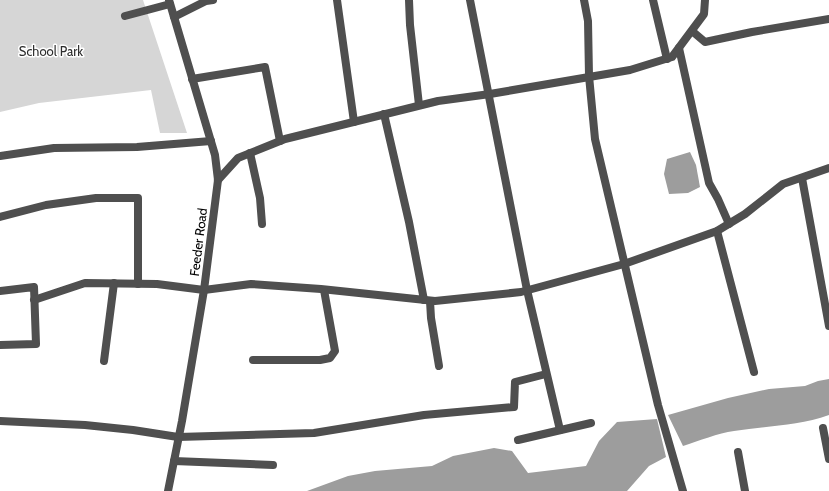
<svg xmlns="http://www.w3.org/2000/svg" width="829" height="491" viewBox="0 0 829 491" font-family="Cabin,sans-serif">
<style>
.green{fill:#d6d6d6}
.water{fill:#9d9d9d}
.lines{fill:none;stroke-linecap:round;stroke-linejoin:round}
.service{stroke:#4f4f4f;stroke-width:8}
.minor{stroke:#4f4f4f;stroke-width:8}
.tertiary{stroke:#4f4f4f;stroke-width:8}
.labels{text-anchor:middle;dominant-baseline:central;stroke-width:3;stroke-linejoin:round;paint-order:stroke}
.park-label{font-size:13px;fill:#2d2d2d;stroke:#fff}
.street-label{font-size:13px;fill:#000;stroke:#fff}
</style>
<rect width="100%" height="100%" fill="#fff"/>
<polygon class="green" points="0,0 143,0 187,133 160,133 151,90 39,103 0,112"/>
<g class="water">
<polygon points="690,152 696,165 700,187 688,193 669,194 664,174 667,159"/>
<path d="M829 379V415C798 426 766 426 734 431 718 433 699 441 683 446L668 415 728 398 769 389 805 386 818 381Z"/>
<polygon points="657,419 666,457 649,466 627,491 307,491 348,476 375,471 432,466 453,456 494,448 512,451 528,473 586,466 599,441 617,422"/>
</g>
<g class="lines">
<polyline class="service" points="125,16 170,4"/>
<g class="minor">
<polyline points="337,0 354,122"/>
<polyline points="409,0 410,25 419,105"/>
<polyline points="470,0 527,290 560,430"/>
<polyline points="584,0 588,21 589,76 595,139 658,405 683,491"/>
<polyline points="653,0 667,59"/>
<polyline points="174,17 206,1 213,0"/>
<polyline points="692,31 705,42 752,32 829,19"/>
<polyline points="679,48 709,183 718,199 729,224"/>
<polyline points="192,79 265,67 280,141"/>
<polyline points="384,114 409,222 424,300"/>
<polyline points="250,153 260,198 262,224"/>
<polyline points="0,156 54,148 137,147 211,141"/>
<polyline points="802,178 829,326"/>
<polyline points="218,180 238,158 285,139 438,101 490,94 630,70 672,57 704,14 705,0"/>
<polyline points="0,217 46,205 96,198 138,198 138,284"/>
<polyline points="717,231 754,372"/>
<polyline points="0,291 34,287 36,344 0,345"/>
<polyline points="34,300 85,283 157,284 204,290 251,284 321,289 435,301 521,292 624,264 717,231 745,214 783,184 829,168"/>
<polyline points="430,301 431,318 439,366"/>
<polyline points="253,360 320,360 330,358 335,351 324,290"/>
<polyline points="104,361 114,283"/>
<polyline points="0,421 85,425 133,430 178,437 314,433 424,415 514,407 515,382 546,374"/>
<polyline points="823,428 829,459"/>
<polyline points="518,440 591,423"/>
<polyline points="738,452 745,491"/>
<polyline points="174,461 273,465"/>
</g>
<polyline class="tertiary" points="168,491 182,421 204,290 218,180 215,155 169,0"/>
</g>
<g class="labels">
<g class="park-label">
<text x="51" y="51">School Park</text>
</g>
<g class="street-label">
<text transform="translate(198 242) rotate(-83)">Feeder Road</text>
</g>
</g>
</svg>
